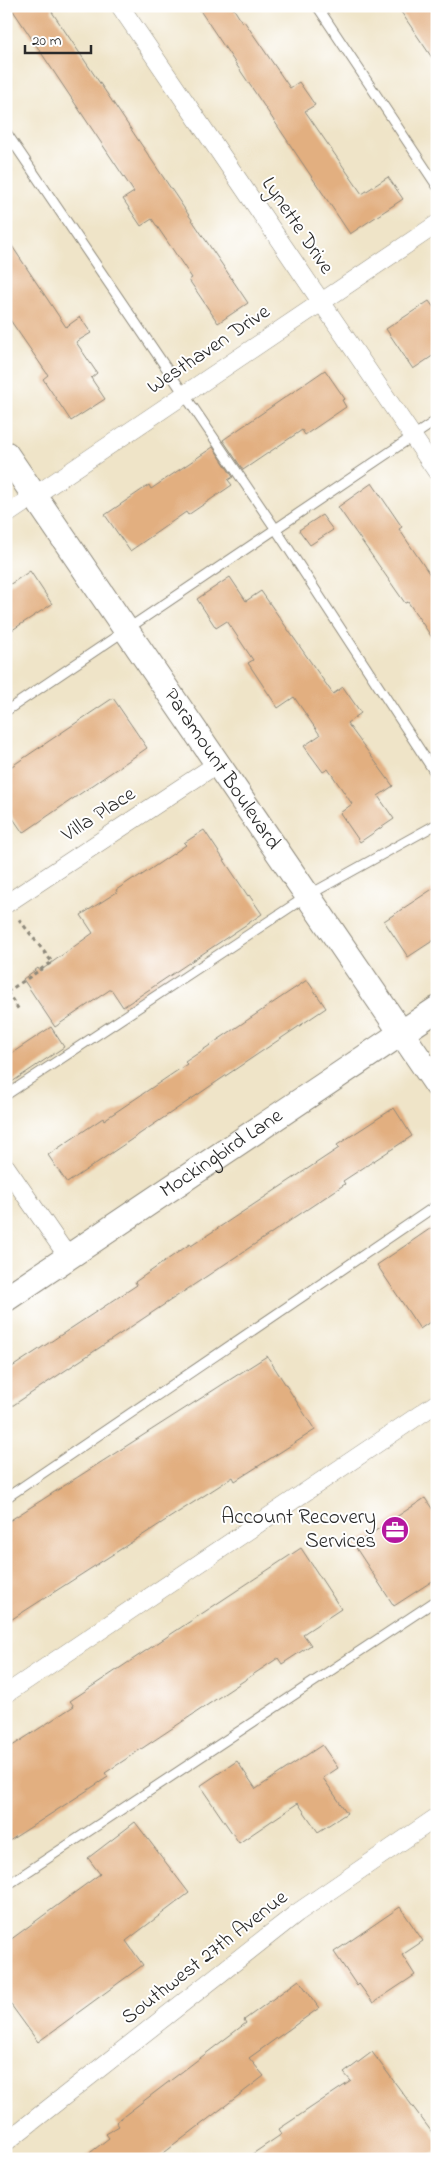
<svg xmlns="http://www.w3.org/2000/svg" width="443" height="2165" viewBox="0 0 443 2165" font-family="'Indie Flower',sans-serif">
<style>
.building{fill:#e2af80}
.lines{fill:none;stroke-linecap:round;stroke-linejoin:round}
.lane-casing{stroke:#8d887a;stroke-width:11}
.street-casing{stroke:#8d887a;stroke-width:19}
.secondary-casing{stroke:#8d887a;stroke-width:27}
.path{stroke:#8d887a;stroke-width:3;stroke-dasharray:4 4;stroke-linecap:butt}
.lane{stroke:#fff;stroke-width:9}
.street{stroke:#fff;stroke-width:18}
.secondary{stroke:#fff;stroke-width:25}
.labels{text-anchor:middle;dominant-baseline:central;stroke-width:4;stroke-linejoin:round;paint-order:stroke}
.street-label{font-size:21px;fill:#2b2b2b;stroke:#fff}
.poi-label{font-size:21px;fill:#2b2b2b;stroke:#fff;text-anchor:end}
</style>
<rect width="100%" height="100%" fill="#fff"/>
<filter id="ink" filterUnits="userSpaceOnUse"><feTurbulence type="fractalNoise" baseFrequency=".02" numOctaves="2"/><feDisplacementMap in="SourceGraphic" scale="10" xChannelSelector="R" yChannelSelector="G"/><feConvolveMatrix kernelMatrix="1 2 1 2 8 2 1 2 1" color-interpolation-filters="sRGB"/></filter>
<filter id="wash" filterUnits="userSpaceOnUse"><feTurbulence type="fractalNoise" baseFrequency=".0096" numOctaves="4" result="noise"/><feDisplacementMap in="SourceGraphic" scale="20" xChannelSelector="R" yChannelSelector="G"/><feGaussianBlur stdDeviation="1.12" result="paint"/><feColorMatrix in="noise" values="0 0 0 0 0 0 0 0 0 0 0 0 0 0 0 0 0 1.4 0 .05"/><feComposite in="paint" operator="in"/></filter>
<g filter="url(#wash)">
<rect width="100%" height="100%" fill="#efe4c8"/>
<g id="blocks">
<g class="building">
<polygon points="10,6 52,6 52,12 248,303 218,323 189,280 192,278 152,219 141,226 123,199 134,192"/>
<polygon points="197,6 232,6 242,22 244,21 290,88 299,82 315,105 305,111 362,194 388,177 403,199 350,234"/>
<polygon points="397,6 437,6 437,65"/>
<polygon points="6,237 66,327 80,317 91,333 76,342 97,373 91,378 105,399 71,421 43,379 48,375 6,314"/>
<polygon points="429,301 437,312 437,353 413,369 386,329"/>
<polygon points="325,370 345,399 342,400 346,407 305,435 302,430 243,470 223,440"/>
<polygon points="213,447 233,477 228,480 232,485 188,515 186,512 130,551 105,515 149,485 151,489"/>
<polygon points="372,483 402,527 399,529 437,585 437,645 408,602 405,603 338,507"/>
<polygon points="322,515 333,530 310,545 299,530"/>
<polygon points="30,571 52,604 6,634 6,587"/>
<polygon points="230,577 246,601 261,591 333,694 343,687 361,713 347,723 393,786 378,796 394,819 360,842 340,813 352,804 328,769 323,772 304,746 320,735 294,697 278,708 248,663 253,660 227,621 216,628 197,599"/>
<polygon points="113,698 147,748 23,833 6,808 6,770"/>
<polygon points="204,830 248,896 249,895 262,914 123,1007 111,989 55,1027 23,979 38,968 40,971 93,933 81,915 117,892 116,890 134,878 136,879 186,845 184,843"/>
<polygon points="437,886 437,938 408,957 384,921"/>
<polygon points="307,980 326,1008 67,1183 48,1155 103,1118 104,1120 187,1064 185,1062"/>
<polygon points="51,1027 64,1047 6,1086 6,1057"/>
<polygon points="394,1108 412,1136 343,1181 345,1184 6,1410 6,1371 137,1285 135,1282 190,1244 191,1246 339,1148 337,1145"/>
<polygon points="437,1224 437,1317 420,1329 377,1265"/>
<polygon points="267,1356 315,1430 235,1481 233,1477 6,1623 6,1523"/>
<polygon points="425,1498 437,1516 437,1578 394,1606 354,1545"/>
<polygon points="301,1548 341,1609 303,1634 311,1645 282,1664 278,1658 105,1773 108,1777 6,1843 6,1750 74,1706 70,1701"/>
<polygon points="322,1745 338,1768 323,1778 347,1813 318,1832 298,1803 239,1843 200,1786 237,1761 256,1789"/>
<polygon points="135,1822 189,1893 126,1941 143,1965 38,2042 6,1998 6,1943 100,1874 88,1858"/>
<polygon points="400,1907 423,1941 402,1955 415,1975 373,2003 359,1984 357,1986 334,1952"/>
<polygon points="299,1980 319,2008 249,2058 264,2076 156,2159 82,2159 109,2138 106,2134 119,2126 116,2122 246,2023 244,2020"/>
<polygon points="372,2052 437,2139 437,2150 426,2159 245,2159 282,2134 279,2129 351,2081 344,2073"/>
</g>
</g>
</g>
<g filter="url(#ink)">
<use href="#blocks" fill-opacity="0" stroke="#8d887a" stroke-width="1"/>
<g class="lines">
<defs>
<g id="lane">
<polyline points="317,6 437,186"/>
<polyline points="6,132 275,528 437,776"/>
<polyline points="6,711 437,420"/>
<polyline points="6,1095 307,896 437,824"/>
<polyline points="6,1498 437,1205"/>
<polyline points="6,1886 437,1600"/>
</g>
<g id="street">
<polyline points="120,6 437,472"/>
<polyline points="6,515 437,224"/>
<polyline points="6,904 217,764"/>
<polyline points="6,1167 68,1257"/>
<polyline points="6,1694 437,1403"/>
<polyline points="6,2142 297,1913 437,1817"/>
</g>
<g id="secondary">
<path id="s1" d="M6 454 437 1085"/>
<path id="s2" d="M6 1299 437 1009"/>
</g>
</defs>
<use href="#lane" class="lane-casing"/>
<use href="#street" class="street-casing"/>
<use href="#secondary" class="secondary-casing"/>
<g class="path">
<polyline points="7,992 52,962 18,918"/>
<polyline points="7,992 19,1010"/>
</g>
<use href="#lane" class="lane"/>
<use href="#street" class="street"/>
<use href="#secondary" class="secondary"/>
</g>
</g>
<defs>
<symbol id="office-disc" viewBox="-11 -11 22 22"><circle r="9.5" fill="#b5179e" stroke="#fff"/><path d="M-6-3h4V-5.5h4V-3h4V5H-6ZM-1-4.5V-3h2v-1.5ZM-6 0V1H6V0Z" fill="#fff"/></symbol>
</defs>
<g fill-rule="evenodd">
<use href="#office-disc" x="379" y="1514" width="32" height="32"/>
</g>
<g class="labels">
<g class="street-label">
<text transform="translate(297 226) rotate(56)">Lynette Drive</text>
<text transform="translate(209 350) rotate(-34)">Westhaven Drive</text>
<text stroke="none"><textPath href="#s1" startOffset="382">Paramount Boulevard</textPath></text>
<text transform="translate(99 815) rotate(-33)">Villa Place</text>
<text stroke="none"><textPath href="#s2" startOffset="260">Mockingbird Lane</textPath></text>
<text transform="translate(205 1958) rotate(-38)">Southwest 27th Avenue</text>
</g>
<g class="poi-label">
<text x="376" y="1518">Account Recovery<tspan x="376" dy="24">Services</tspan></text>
</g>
</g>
<rect width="443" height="2165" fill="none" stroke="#fff" stroke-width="25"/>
<path d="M25 45v8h66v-8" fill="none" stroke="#2b2b2b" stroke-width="2.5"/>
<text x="32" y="45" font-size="15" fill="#2b2b2b" stroke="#ffffff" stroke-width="4" paint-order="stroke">20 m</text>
</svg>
